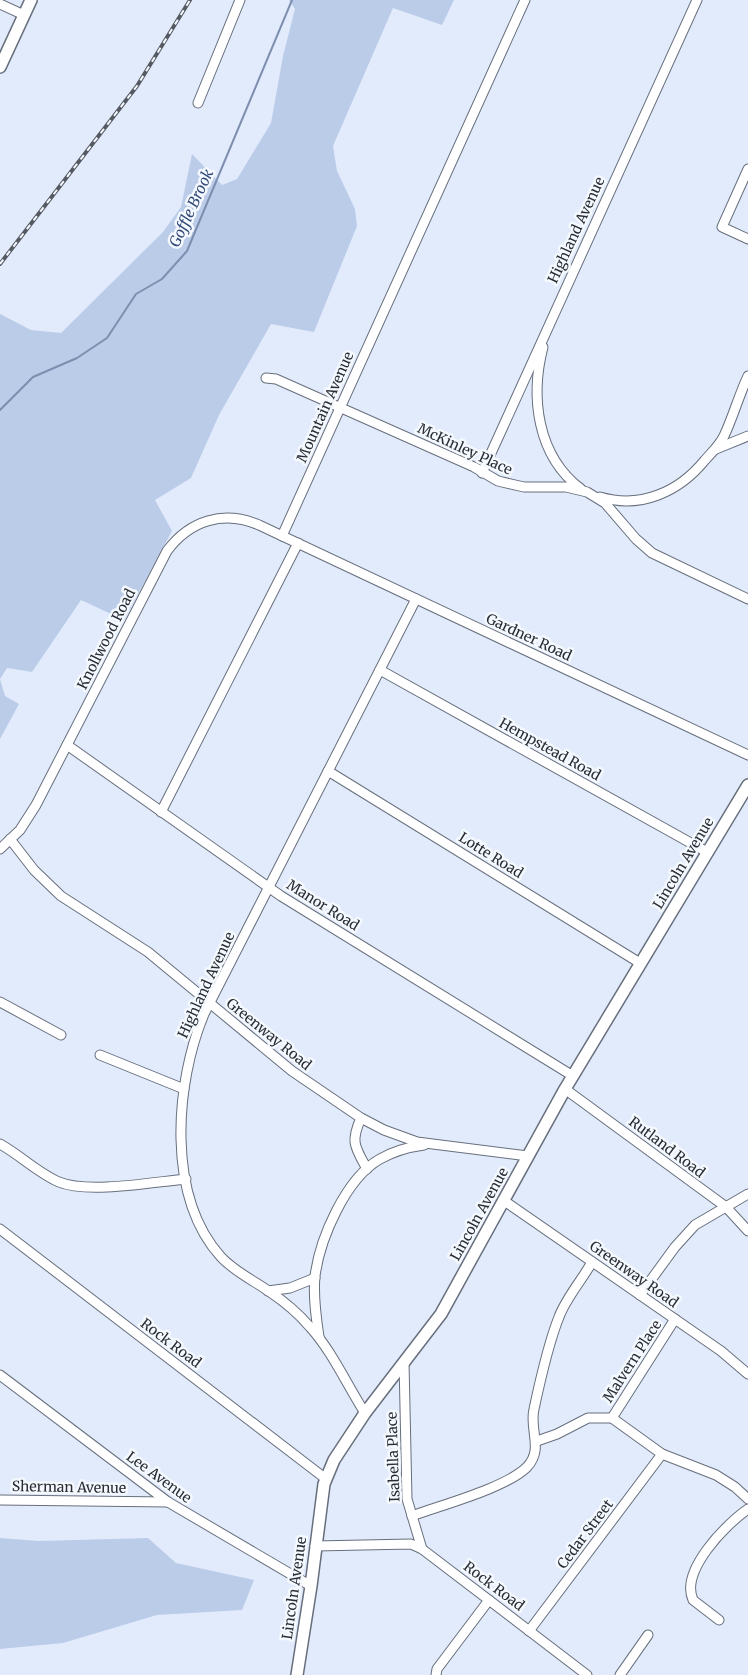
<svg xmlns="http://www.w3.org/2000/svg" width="748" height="1675" viewBox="0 0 748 1675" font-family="Merriweather,serif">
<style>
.green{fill:#bbcce9}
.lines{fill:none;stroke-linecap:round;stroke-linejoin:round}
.stream{stroke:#7d8eae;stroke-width:2}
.minor-casing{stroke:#676f7d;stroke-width:11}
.major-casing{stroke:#676f7d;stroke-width:14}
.minor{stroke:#fff;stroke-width:9}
.major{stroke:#fff;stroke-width:11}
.rail-casing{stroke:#545962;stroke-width:4}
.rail{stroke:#f4f8ff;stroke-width:2;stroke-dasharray:5.5;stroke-linecap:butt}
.labels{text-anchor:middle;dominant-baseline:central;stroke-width:5;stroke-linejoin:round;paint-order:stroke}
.street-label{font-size:14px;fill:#292d33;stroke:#f4f8ff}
.water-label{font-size:15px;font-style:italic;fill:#314976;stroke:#f4f8ff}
</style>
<rect width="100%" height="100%" fill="#e2ebfc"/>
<g class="green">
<polygon points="289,0 454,0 442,25 393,8 333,146 337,171 355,209 357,226 314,332 271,324 219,415 191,478 155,500 172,531 124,620 81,600 32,672 7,668 0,679 5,696 19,704 0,739 0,314 31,330 61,333 163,232 181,207 192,154 222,185 237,179 271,123 283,56 295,9"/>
<polygon points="0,1538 39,1541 148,1538 176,1563 254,1580 242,1610 157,1615 63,1643 0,1649"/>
</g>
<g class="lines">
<polyline class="stream" points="0,410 33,377 77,358 107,338 136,294 162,279 187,251 292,0"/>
<defs>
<g id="minor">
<polyline points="0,4 24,15"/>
<polyline points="198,103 240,0"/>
<polyline points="748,169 722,227 748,239"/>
<path d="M543 347C530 397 537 456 581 489"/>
<polyline points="266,378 276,379 474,467 498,481 524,487 566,487 587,492 605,503 636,539 652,553 748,599"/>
<polyline points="716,449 748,436"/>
<polyline points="482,473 697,0"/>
<path d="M600 497C641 509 679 492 705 460 712 452 719 446 724 436 733 417 739 395 748 376"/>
<polyline points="282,536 525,0"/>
<polyline points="380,670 707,852"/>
<polyline points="67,745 281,896 573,1076"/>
<polyline points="328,771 640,963"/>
<polyline points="161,812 298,543"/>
<polyline points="10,839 34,870 61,896 148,952 292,1071 361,1118 384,1130 417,1142 528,1156"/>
<path d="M0 849 20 830 36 805 167 551C190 520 224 510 259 525L748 755"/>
<polyline points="0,1002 61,1035"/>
<polyline points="100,1055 184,1089"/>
<polyline points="565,1089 726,1207 748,1231"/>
<path d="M361 1118C350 1142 355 1147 367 1169"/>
<path d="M0 1144C20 1155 38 1173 59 1182 88 1194 154 1182 186 1179"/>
<polyline points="503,1200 721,1351 748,1374"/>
<polyline points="0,1229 326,1479"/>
<polyline points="268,1291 290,1288 315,1278"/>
<polyline points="640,1295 675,1247 695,1225 748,1194"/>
<path d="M319 1337C316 1317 313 1296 315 1276 320 1238 346 1178 380 1159 394 1151 409 1147 424 1145"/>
<polyline points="404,1362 407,1499 422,1549"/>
<polyline points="0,1375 168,1502 311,1586"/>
<path d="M365 1413C347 1385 332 1351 310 1327 298 1313 285 1302 270 1292 253 1280 235 1272 221 1257 166 1196 175 1084 204 1014L416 599"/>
<polyline points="612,1418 675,1319"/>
<polyline points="537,1441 557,1434 588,1418 612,1418 662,1454 716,1475 735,1487 748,1499"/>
<polyline points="0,1500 168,1502"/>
<path d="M412 1516C441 1505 506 1488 527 1467 544 1449 529 1430 534 1409 540 1381 548 1344 559 1317 566 1298 582 1280 592 1262"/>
<polyline points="315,1546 411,1544 422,1549 587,1675"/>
<path d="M719 1620 693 1600C680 1571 725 1525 748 1509"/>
<polyline points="529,1631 662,1454"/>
<polyline points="436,1675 437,1669 489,1600"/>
<polyline points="620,1675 648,1635"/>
</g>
<g id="major">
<polyline points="0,67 31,0"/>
<polyline points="297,1675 311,1586 324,1484 334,1460 365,1413 441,1314 565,1089 748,785"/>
</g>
</defs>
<use href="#minor" class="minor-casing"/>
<use href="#major" class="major-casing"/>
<use href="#minor" class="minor"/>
<use href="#major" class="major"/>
<defs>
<polyline id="rail" points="0,264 137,86 190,0"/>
</defs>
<use href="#rail" class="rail-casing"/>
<use href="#rail" class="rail"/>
</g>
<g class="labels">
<g class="street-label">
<text transform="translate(576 230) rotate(-65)">Highland Avenue</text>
<text transform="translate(325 407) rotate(-66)">Mountain Avenue</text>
<text transform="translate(465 449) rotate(25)">McKinley Place</text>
<text transform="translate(529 637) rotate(25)">Gardner Road</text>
<text transform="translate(106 639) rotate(-63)">Knollwood Road</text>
<text transform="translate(550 749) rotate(29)">Hempstead Road</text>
<text transform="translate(491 855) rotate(32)">Lotte Road</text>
<text transform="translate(683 863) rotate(-59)">Lincoln Avenue</text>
<text transform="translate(323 905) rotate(32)">Manor Road</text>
<text transform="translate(206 985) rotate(-65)">Highland Avenue</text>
<text transform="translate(269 1034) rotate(39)">Greenway Road</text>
<text transform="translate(667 1147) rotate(37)">Rutland Road</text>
<text transform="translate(479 1214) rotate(-61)">Lincoln Avenue</text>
<text transform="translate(634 1274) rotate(35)">Greenway Road</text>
<text transform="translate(171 1343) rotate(37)">Rock Road</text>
<text transform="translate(632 1361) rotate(-57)">Malvern Place</text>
<text transform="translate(393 1457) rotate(-92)">Isabella Place</text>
<text transform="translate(159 1477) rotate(36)">Lee Avenue</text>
<text transform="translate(69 1487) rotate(1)">Sherman Avenue</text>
<text transform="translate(585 1534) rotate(-53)">Cedar Street</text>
<text transform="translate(494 1586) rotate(37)">Rock Road</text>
<text transform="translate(294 1588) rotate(-82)">Lincoln Avenue</text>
</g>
<g class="water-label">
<text transform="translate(191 208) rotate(-65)">Goffle Brook</text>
</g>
</g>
</svg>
